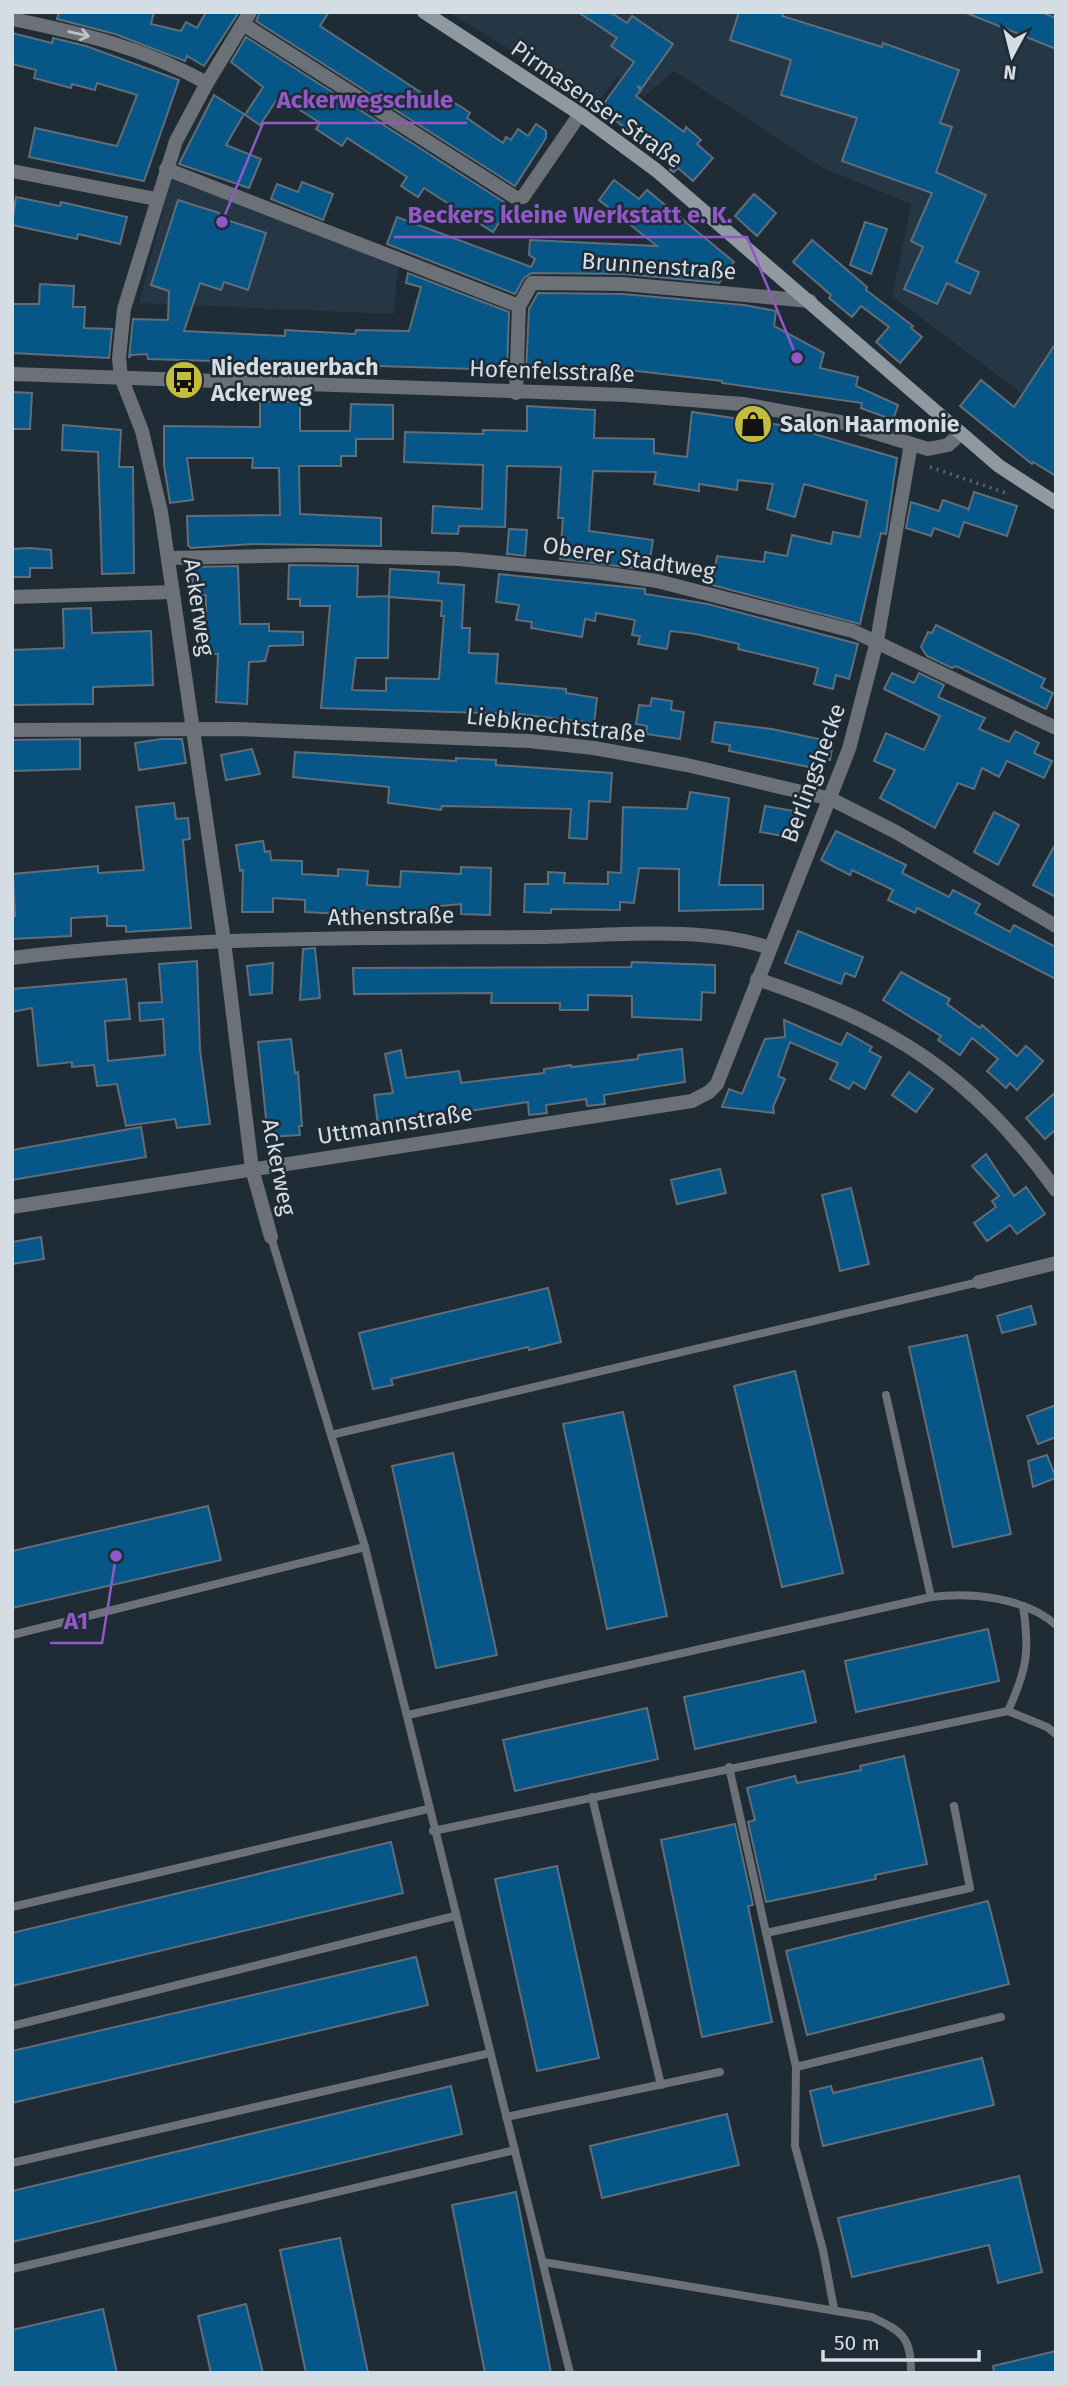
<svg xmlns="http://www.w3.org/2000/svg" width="1068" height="2385" viewBox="0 0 1068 2385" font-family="'Fira Sans',sans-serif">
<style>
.built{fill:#253644}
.building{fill:#065688;stroke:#606e7a;stroke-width:2;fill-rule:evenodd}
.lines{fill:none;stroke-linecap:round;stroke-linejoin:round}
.path{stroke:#5d6770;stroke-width:3.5;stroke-dasharray:2 5;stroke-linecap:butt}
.service{stroke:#6b7176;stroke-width:8}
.minor{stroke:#6b7176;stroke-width:14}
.secondary{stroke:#9099a2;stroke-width:14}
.oneway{stroke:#bac2c8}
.labels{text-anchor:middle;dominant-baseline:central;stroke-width:5;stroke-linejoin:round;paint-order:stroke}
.street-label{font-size:23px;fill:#d5dde4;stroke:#1f2b35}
.poi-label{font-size:23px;font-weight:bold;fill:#d5dde4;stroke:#1f2b35;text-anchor:start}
.leader{fill:none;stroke:#9258c8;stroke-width:2.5}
.callout-dot{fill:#9258c8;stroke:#1f2b35;stroke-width:2.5}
.callout-label{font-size:24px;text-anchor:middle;font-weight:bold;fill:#9258c8;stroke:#1f2b35;stroke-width:5;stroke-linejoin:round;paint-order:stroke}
</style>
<rect width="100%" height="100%" fill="#1f2b35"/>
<g class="built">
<polygon points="448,12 1056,12 1056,419 892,296 911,204 823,168 674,71 644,97 617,77 597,103"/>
<polygon points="171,179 398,265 394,314 139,303"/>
</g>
<g class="building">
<polygon points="59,12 154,12 151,24 181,31 186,22 197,28 206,12 239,12 204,66 187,56 185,61 115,34 57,19"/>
<polygon points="260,12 329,12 320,26 440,105 445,97 463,108 470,113 467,118 503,143 506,137 511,140 518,129 528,136 536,124 546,131 546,138 515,186 256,21"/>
<polygon points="578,12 610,12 627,23 632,16 673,44 642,88 637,86 641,90 636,96 684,132 686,127 701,140 697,144 713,158 693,181 678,168 674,172 670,170 673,164 600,109 634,62 611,46 617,38"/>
<polygon points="739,12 784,12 782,16 882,47 883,43 959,70 940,123 952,127 936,172 986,195 956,262 979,272 970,294 947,283 937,304 904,289 923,247 911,241 932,193 842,161 857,118 781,95 791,60 730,40"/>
<polygon points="964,12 1041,12 1056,18 1056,49"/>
<polygon points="12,33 52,43 53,38 86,46 179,80 144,181 29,157 35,128 117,146 137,95 97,83 95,90 72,84 71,88 34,78 36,70 12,64"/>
<polygon points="246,37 504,202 502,205 508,209 493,232 424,188 418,197 401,186 407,177 347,138 342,146 316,129 320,123 292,105 290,109 276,101 260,125 245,115 263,87 231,62"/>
<polygon points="214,95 244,114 226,145 261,159 249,188 179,164"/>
<polygon points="614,180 639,199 647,190 734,262 719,283 624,274 532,273 524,278 515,294 387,244 397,217 531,267 535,259 529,255 530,240 657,246 599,200"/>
<polygon points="302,182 333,194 323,220 271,199 277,184 298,192"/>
<polygon points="754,194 776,213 757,236 735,216"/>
<polygon points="16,197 60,206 61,202 127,217 120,244 78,234 77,239 12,225"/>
<polygon points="178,200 219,213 218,217 266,233 248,290 224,282 221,290 200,283 184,331 285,336 285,330 355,334 356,330 409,331 421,287 406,283 408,273 509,312 507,370 148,359 147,354 131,355 129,358 133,319 168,320 169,291 151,285"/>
<polygon points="865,222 887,229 871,274 850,265"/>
<polygon points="812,240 867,287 866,290 913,326 911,328 922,337 900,363 876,342 889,327 861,306 852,317 829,298 831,295 793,262"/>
<polygon points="40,284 74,286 73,307 85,307 84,328 112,329 109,358 12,353 12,304 39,304"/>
<polygon points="538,293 623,294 744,305 776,311 774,326 824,353 820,368 858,377 856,386 898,405 893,420 861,408 862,403 722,383 722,381 620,369 620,373 526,371 529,309"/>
<polygon points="1056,343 1056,476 1033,462 1032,464 960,406 981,380 1014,407"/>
<polygon points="12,392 32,393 30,429 12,429"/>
<polygon points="260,402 300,402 300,431 350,431 351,404 393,405 393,439 356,439 356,456 341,456 341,466 299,466 300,514 381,518 381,546 253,544 191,548 188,545 187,516 280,515 279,468 252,468 253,458 187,458 193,500 170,503 164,465 164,426 260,427"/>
<polygon points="527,406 595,410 594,438 654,439 654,453 687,457 692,412 787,426 897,458 886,534 881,533 860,624 712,585 717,556 764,562 765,552 787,556 792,535 831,544 833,532 860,537 867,501 804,484 795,517 767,509 773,484 738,480 737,490 699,484 699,491 654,484 656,472 593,471 589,531 653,540 648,570 560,559 563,518 558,518 561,467 507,466 505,527 459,526 458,534 432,533 433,506 482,509 483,465 404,462 405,432 483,434 483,430 527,431"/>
<polygon points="63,425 121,430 119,467 133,467 134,573 102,574 98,452 62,450"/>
<polygon points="974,492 1017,506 1007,536 964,522 959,537 934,528 931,536 906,528 911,502 939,511 943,500 969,509 968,511"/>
<polygon points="509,529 527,530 525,556 507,554"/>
<polygon points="30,548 51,550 52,568 30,568 30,577 12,577 12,549"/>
<path d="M289 565 358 566 357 597 389 596 390 569 439 572 438 583 464 585 462 628H470L469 653 498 654 496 683 566 689V693L597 698 594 723 518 714 321 708 330 606H300V599H288ZM389 597 442 601 441 616H444L439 679 386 678V691L352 690 356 658H388Z"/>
<polygon points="238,566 240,624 269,624 269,631 303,632 303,645 269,646 265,661 249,662 247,704 216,702 218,654 206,654 206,595 193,595 192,567"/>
<polygon points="499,574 645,589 645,594 708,604 858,644 849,679 836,675 833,689 814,684 818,668 738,649 739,644 696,634 670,631 667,649 638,644 640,636 632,635 635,620 596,613 595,621 585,619 582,637 531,628 532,622 516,620 519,605 496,602"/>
<polygon points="91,608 92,633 151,631 153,685 93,687 93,704 12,705 12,650 64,648 63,609"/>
<polygon points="936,625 1045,679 1041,687 1053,693 1046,709 956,666 952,668 927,656 921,647 928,632 932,633"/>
<polygon points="892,673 914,683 919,673 944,685 938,697 985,718 979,729 1009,742 1015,731 1039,743 1034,753 1052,761 1044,778 1007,761 999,777 982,768 974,789 958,783 935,828 880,798 895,770 874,761 886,733 924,750 940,716 884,689"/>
<polygon points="652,698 672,701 671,710 684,712 680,739 646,734 647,726 636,724 639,705 650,706"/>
<polygon points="715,722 772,729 833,742 830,760 816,757 814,768 729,751 730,745 712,742"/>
<polygon points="80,739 80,769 12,771 12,740"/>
<polygon points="161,739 182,739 186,763 139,770 135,743"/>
<polygon points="252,749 260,774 226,780 221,755"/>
<polygon points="295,752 456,761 456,758 496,760 496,765 612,773 610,802 589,801 587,839 569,838 571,809 442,806 441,810 388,803 389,787 293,777"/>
<polygon points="690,792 729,798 719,885 763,885 763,909 679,911 679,869 639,868 634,903 620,902 620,910 551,909 551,913 524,912 525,884 548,884 548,872 565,873 564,883 608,884 608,872 621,873 623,807 687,809"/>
<polygon points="174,803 176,819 188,818 190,839 183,840 191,928 126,932 126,926 107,926 107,916 71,918 71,936 12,939 12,916 15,916 13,874 98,866 98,873 144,870 136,807"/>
<polygon points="765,806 794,811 789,837 760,832"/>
<polygon points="994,812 1019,825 998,865 974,852"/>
<polygon points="836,831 906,865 902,873 949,897 953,890 980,904 975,913 1010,932 1014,925 1056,947 1056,979 917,908 915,913 888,900 893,890 852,870 850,875 821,860"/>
<polygon points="263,841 265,852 270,851 271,860 302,861 302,874 338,876 338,869 368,871 367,885 400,887 401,871 461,874 461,867 491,868 490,915 461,914 461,904 430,907 429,914 343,910 342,914 305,912 305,900 273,898 273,912 242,912 243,870 240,871 236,845"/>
<polygon points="1056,843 1056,897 1033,885"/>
<polygon points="798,931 863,957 855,977 845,973 841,984 785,963"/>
<polygon points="315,948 320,998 300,1000 303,949"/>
<polygon points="197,961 200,1050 210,1124 177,1128 175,1119 126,1126 117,1084 97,1086 94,1065 72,1067 72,1062 38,1066 32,1008 12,1012 12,989 126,979 130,1019 105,1021 108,1061 165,1055 163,1019 140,1021 139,1003 162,1002 159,964"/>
<polygon points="632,962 715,965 715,993 702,992 701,1020 632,1017 632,996 588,995 588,1010 560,1010 560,1003 491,1003 492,993 354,994 353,968 631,967"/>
<polygon points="273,963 272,993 250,995 247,966"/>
<polygon points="901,972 950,999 947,1004 980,1028 982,1025 1017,1056 1026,1046 1043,1061 1017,1090 1010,1083 1006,1088 987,1071 998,1059 972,1038 960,1055 938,1040 941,1036 883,1000"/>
<polygon points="784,1020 841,1045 847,1033 872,1047 869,1051 881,1057 865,1089 853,1082 849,1089 830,1079 838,1063 790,1042 778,1076 785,1079 773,1107 774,1113 722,1107 729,1089 742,1094 765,1039 785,1037"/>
<polygon points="291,1039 295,1073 298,1072 302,1126 299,1126 300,1135 268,1137 258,1042"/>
<polygon points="682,1049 685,1082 604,1095 605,1104 587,1106 586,1099 546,1105 547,1113 529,1115 528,1102 378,1125 374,1095 393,1093 385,1054 401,1050 406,1078 459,1071 461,1083 544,1073 544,1069 571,1065 571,1067 638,1059 638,1055"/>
<polygon points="909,1072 933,1089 916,1112 892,1095"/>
<polygon points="1056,1092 1056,1129 1045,1139 1026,1118"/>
<polygon points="141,1127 146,1157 12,1180 12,1150"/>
<polygon points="986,1154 1014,1196 1026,1187 1045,1214 1017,1234 1010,1225 987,1241 974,1223 996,1207 992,1201 999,1196 972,1166"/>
<polygon points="720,1169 726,1193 677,1204 671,1180"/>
<polygon points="851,1188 869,1264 840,1271 822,1195"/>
<polygon points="41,1237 44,1259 12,1264 12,1242"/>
<polygon points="548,1288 561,1342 529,1350 528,1347 391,1379 393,1385 373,1389 359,1333"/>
<polygon points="1031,1306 1036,1324 1002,1333 997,1316"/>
<polygon points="967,1335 1011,1534 953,1547 909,1347"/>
<polygon points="795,1371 843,1573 782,1587 734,1386"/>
<polygon points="1056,1405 1056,1437 1038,1444 1027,1416"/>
<polygon points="623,1412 667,1616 607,1629 563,1424"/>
<polygon points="453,1453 497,1655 436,1668 392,1466"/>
<polygon points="1047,1455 1056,1478 1033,1487 1028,1461"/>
<polygon points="208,1506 221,1560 12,1608 12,1551"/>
<polygon points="988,1629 999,1681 856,1712 845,1661"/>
<polygon points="804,1671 816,1722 695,1749 684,1697"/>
<polygon points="647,1708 658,1759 515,1791 503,1740"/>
<polygon points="904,1756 927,1864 875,1875 876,1879 766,1902 748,1822 755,1820 747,1788 795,1776 797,1783 861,1770 860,1766"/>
<polygon points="735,1824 753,1905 748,1906 772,2022 702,2037 661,1840"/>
<polygon points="391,1842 403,1893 12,1986 12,1933"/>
<polygon points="557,1866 599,2058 537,2071 495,1879"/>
<polygon points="988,1901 1009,1984 807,2035 786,1951"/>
<polygon points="416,1957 428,2005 12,2103 12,2051"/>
<polygon points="982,2058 994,2105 823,2146 810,2091 831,2086 833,2093"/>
<polygon points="451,2086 462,2134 12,2242 12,2191"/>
<polygon points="727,2114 739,2165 602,2198 590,2146"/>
<polygon points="1019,2176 1042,2272 998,2283 989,2245 852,2277 838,2218"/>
<polygon points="516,2192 551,2373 485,2373 452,2205"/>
<polygon points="340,2238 368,2373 306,2373 280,2250"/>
<polygon points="246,2304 263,2373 211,2373 198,2316"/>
<polygon points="103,2309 117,2373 12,2373 12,2330"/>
<polygon points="1056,2351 1056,2373 994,2373 993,2366"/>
</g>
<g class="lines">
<polyline class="path" points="930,467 1006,493"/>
<g class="service">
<polyline points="271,1237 331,1435 979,1282"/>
<polyline points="886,1395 931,1597"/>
<polyline points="331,1435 365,1547 570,2373"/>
<polyline points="12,1635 365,1547"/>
<path d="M1008 1711C1027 1669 1030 1652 1023 1606"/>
<path d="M408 1715 931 1597C971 1592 1024 1597 1056 1625"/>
<polyline points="729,1767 796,2067 795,2146 823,2250 834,2309"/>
<polyline points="592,1797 661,2085"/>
<polyline points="433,1831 1008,1711 1047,1727 1056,1734"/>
<polyline points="12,1907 428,1809"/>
<polyline points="766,1933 970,1888 954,1806"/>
<polyline points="12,2026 455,1916"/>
<polyline points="796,2067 1001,2017"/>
<polyline points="506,2117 720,2072"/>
<polyline points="12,2163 490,2053"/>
<path d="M543 2262 872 2317C903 2332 911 2337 911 2373"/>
<polyline points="12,2269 515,2150"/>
</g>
<g class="minor">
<polyline points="250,12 207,83 176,141 124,309 119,358 121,377 142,431 161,512 224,941 252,1169 271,1237"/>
<path d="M12 19C85 34 141 47 207 83"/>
<polyline points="243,24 516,198 523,197 580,114"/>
<polyline points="166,169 519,306"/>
<polyline points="12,171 156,199"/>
<polyline points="12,374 626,395 743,404 840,422 928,449 948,445 961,433"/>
<polyline points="516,393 519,306 532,283 623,284 810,301"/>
<polyline points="169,558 309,555 459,559 595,572 657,581 853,631 1056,728"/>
<polyline points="12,597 173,592"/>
<polyline points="12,730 236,729 529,741 594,748 687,765 831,799 896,832 1056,926"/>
<path d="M12 958C186 936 363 938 537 937 608 936 703 925 770 948"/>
<path d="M757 979C894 1025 970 1073 1056 1190"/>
<polyline points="12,1207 692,1101 709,1092 717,1084 849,749 877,641 911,444"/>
<polyline points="979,1282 1056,1263"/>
</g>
<polyline class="secondary" points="424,12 580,114 656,170 999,466 1056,503"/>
</g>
<defs><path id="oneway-shaft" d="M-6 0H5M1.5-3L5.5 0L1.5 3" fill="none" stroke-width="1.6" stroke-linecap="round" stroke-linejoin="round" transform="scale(1.75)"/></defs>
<use class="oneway" href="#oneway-shaft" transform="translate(79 34) rotate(13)"/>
<defs>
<symbol id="bus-disc" viewBox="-11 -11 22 22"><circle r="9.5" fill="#c4bc3e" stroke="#1f2b35"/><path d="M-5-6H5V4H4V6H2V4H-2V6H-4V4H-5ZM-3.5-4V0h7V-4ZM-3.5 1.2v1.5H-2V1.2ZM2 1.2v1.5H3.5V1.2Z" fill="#111"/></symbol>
<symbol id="shop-disc" viewBox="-11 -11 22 22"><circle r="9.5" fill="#c4bc3e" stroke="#1f2b35"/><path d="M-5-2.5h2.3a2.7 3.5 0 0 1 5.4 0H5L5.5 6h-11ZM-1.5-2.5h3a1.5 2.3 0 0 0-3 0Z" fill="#111"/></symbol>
</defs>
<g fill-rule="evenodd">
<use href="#bus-disc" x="162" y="358" width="44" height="44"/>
<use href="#shop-disc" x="731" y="402" width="44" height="44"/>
</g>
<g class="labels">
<g class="street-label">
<text transform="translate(597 104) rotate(35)">Pirmasenser Straße</text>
<text transform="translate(659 266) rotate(4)">Brunnenstraße</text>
<text transform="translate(552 371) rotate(2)">Hofenfelsstraße</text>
<text transform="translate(629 558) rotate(9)">Oberer Stadtweg</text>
<text transform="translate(199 607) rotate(81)">Ackerweg</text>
<text transform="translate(556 725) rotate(6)">Liebknechtstraße</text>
<text transform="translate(813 773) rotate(-70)">Berlingshecke</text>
<text transform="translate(391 916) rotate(-1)">Athenstraße</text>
<text transform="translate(395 1124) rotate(-9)">Uttmannstraße</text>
<text transform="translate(279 1167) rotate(79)">Ackerweg</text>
</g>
<g class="poi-label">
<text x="211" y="367">Niederauerbach<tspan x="211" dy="26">Ackerweg</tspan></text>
<text x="780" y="424">Salon Haarmonie</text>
</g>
</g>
<path class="leader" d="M222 222L263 123H467M797 358L747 237H394M116 1556L102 1643H50"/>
<g class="callout-dot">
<circle cx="222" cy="222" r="7"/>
<circle cx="797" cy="358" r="7"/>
<circle cx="116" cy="1556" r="7"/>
</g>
<g class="callout-label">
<text x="365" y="108">Ackerwegschule</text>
<text x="570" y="223">Beckers kleine Werkstatt e. K.</text>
<text x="76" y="1629">A1</text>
</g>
<rect width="1068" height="2385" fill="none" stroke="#d5dde4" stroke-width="28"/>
<g transform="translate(1012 56) rotate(187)" stroke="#1f2b35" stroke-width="5" paint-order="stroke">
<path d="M0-5L12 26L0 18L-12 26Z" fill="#d5dde4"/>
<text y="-10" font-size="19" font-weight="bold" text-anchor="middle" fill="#d5dde4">N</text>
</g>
<path d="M823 2350v10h156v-10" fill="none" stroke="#d5dde4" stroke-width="3.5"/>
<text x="834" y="2350" font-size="21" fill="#d5dde4" stroke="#1f2b35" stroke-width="5" paint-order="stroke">50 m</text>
</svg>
